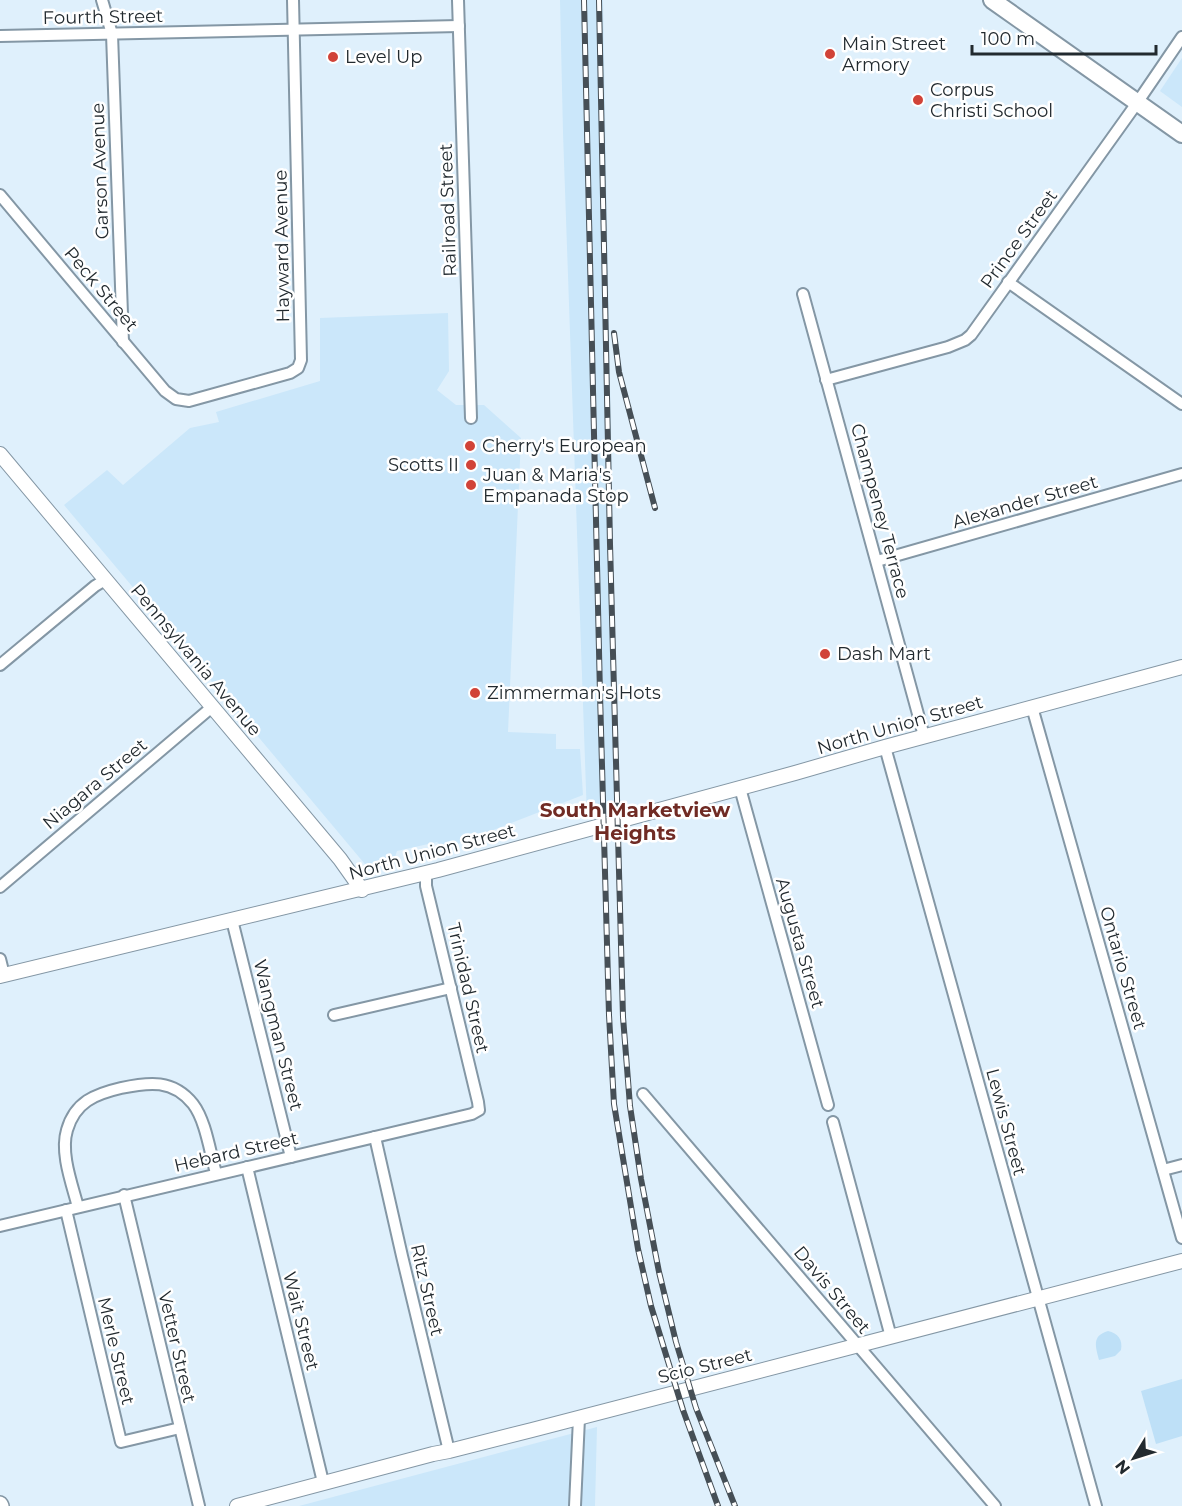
<svg xmlns="http://www.w3.org/2000/svg" width="1182" height="1506" viewBox="0 0 1182 1506" font-family="Montserrat,sans-serif">
<style>
.built{fill:#cbe7fa}
.green{fill:#bee0f7}
.lines{fill:none;stroke-linecap:round;stroke-linejoin:round}
.minor-casing{stroke:#8497a5;stroke-width:14}
.tertiary-casing{stroke:#8497a5;stroke-width:16}
.secondary-casing{stroke:#8497a5;stroke-width:18}
.primary-casing{stroke:#8497a5;stroke-width:20}
.minor{stroke:#fff;stroke-width:10}
.tertiary{stroke:#fff;stroke-width:14}
.secondary{stroke:#fff;stroke-width:15}
.primary{stroke:#fff;stroke-width:16}
.rail-casing{stroke:#464f56;stroke-width:6}
.rail{stroke:#fff;stroke-width:4;stroke-dasharray:11;stroke-linecap:butt}
.poi-dot{fill:#d14338;stroke:#fff;stroke-width:2}
.labels{text-anchor:middle;dominant-baseline:central;stroke-width:5;stroke-linejoin:round;paint-order:stroke}
.street-label{font-size:18px;fill:#222a2f;stroke:#fff}
.poi-label{font-size:18px;fill:#222a2f;stroke:#fff;text-anchor:start}
.neighbourhood-label{font-size:20px;font-weight:bold;fill:#702b24;stroke:#fff}
</style>
<rect width="100%" height="100%" fill="#dff0fc"/>
<g class="built">
<polygon points="560,0 603,0 618,826 587,818 563,133"/>
<polygon points="1182,58 1182,107 1160,91"/>
<polygon points="448,313 449,371 437,390 456,405 484,405 521,438 508,732 556,734 556,749 580,749 583,795 445,849 437,842 397,851 393,863 369,869 64,505 107,470 123,485 190,428 219,422 216,412 320,381 320,318"/>
<polygon points="597,1427 595,1506 299,1506"/>
</g>
<g class="green">
<path d="M1108 1331C1118 1333 1123 1340 1121 1350L1115 1356 1099 1360C1096 1347 1091 1336 1108 1331Z"/>
<polygon points="1182,1379 1182,1436 1156,1444 1141,1391"/>
</g>
<g class="lines">
<defs>
<g id="minor">
<polyline points="102,0 112,34 123,342"/>
<polyline points="458,0 471,418"/>
<polyline points="0,36 459,26"/>
<polyline points="0,195 165,391 176,399 189,401 290,373 298,368 301,360 293,0"/>
<polyline points="1008,282 1182,404"/>
<polyline points="803,294 924,736"/>
<polyline points="826,380 948,347 965,340 971,335 1137,103 1182,37"/>
<polyline points="877,561 1182,474"/>
<polyline points="0,665 95,586 105,580"/>
<polyline points="1032,707 1182,1238"/>
<polyline points="885,747 1096,1506"/>
<polyline points="740,788 828,1105"/>
<polyline points="0,887 212,707"/>
<polyline points="232,920 291,1157"/>
<polyline points="0,959 4,975"/>
<polyline points="334,1015 451,988"/>
<polyline points="643,1094 995,1506"/>
<polyline points="833,1122 891,1337"/>
<polyline points="375,1137 402,1256 449,1451"/>
<polyline points="247,1167 323,1482"/>
<polyline points="1163,1170 1182,1165"/>
<polyline points="124,1195 199,1506"/>
<path d="M78 1207C72 1184 60 1153 67 1130 75 1102 95 1094 121 1088 149 1082 173 1079 193 1104 206 1121 210 1153 216 1173"/>
<polyline points="66,1210 121,1442 180,1428"/>
<polyline points="0,1226 472,1114 479,1110 478,1102 426,886 426,873"/>
<polyline points="575,1506 579,1418"/>
</g>
<g id="tertiary">
<polyline points="0,454 340,859 362,890"/>
<polyline points="0,976 438,870 795,773 885,747 1182,667"/>
<polyline points="237,1506 433,1454 449,1451 532,1430 1182,1261"/>
</g>
<polyline id="secondary" points="0,1504 1,1506"/>
<polyline id="primary" points="992,0 1182,134"/>
</defs>
<use href="#minor" class="minor-casing"/>
<use href="#tertiary" class="tertiary-casing"/>
<use href="#secondary" class="secondary-casing"/>
<use href="#primary" class="primary-casing"/>
<use href="#minor" class="minor"/>
<use href="#tertiary" class="tertiary"/>
<use href="#secondary" class="secondary"/>
<use href="#primary" class="primary"/>
<defs>
<g id="rail">
<polyline points="584,0 600,694 609,1015 614,1104 638,1249 651,1306 683,1410 718,1506"/>
<polyline points="599,0 610,544 623,1017 630,1106 641,1179 659,1272 676,1342 696,1408 735,1506"/>
<polyline points="614,333 619,372 655,508"/>
</g>
</defs>
<use href="#rail" class="rail-casing"/>
<use href="#rail" class="rail"/>
</g>
<g class="poi-dot">
<circle cx="830" cy="54" r="6"/>
<circle cx="333" cy="57" r="6"/>
<circle cx="918" cy="100" r="6"/>
<circle cx="470" cy="446" r="6"/>
<circle cx="471" cy="465" r="6"/>
<circle cx="471" cy="485" r="6"/>
<circle cx="825" cy="654" r="6"/>
<circle cx="475" cy="693" r="6"/>
</g>
<g class="labels">
<g class="street-label">
<text transform="translate(103 17) rotate(-1)">Fourth Street</text>
<text transform="translate(100 171) rotate(-92)">Garson Avenue</text>
<text transform="translate(448 210) rotate(-92)">Railroad Street</text>
<text transform="translate(1019 239) rotate(-54)">Prince Street</text>
<text transform="translate(282 246) rotate(-91)">Hayward Avenue</text>
<text transform="translate(101 289) rotate(50)">Peck Street</text>
<text transform="translate(1025 502) rotate(-16)">Alexander Street</text>
<text transform="translate(880 511) rotate(75)">Champeney Terrace</text>
<text transform="translate(196 660) rotate(50)">Pennsylvania Avenue</text>
<text transform="translate(900 725) rotate(-16)">North Union Street</text>
<text transform="translate(95 784) rotate(-40)">Niagara Street</text>
<text transform="translate(432 852) rotate(-15)">North Union Street</text>
<text transform="translate(800 943) rotate(74)">Augusta Street</text>
<text transform="translate(1123 968) rotate(74)">Ontario Street</text>
<text transform="translate(468 988) rotate(77)">Trinidad Street</text>
<text transform="translate(278 1035) rotate(76)">Wangman Street</text>
<text transform="translate(1006 1122) rotate(75)">Lewis Street</text>
<text transform="translate(236 1152) rotate(-13)">Hebard Street</text>
<text transform="translate(427 1290) rotate(77)">Ritz Street</text>
<text transform="translate(832 1290) rotate(50)">Davis Street</text>
<text transform="translate(301 1321) rotate(76)">Wait Street</text>
<text transform="translate(177 1347) rotate(77)">Vetter Street</text>
<text transform="translate(116 1351) rotate(77)">Merle Street</text>
<text transform="translate(705 1366) rotate(-14)">Scio Street</text>
</g>
<g class="poi-label">
<text x="842" y="44">Main Street<tspan x="842" dy="21">Armory</tspan></text>
<text x="345" y="57">Level Up</text>
<text x="930" y="90">Corpus<tspan x="930" dy="21">Christi School</tspan></text>
<text x="482" y="446">Cherry's European</text>
<text x="459" y="465" text-anchor="end">Scotts II</text>
<text x="483" y="475">Juan &amp; Maria's<tspan x="483" dy="21">Empanada Stop</tspan></text>
<text x="837" y="654">Dash Mart</text>
<text x="487" y="693">Zimmerman's Hots</text>
</g>
<g class="neighbourhood-label">
<text x="635" y="810">South Marketview<tspan x="635" dy="23">Heights</tspan></text>
</g>
</g>
<g transform="translate(1134 1458) rotate(232)" stroke="#ffffff" stroke-width="4.5" paint-order="stroke">
<path d="M0-4.5L10 22L0 15L-10 22Z" fill="#222a2f"/>
<text y="-9" font-size="16" font-weight="bold" text-anchor="middle" fill="#222a2f">N</text>
</g>
<path d="M972 45v9h184v-9" fill="none" stroke="#222a2f" stroke-width="3"/>
<text x="981" y="45" font-size="18" fill="#222a2f" stroke="#ffffff" stroke-width="4.5" paint-order="stroke">100 m</text>
</svg>
